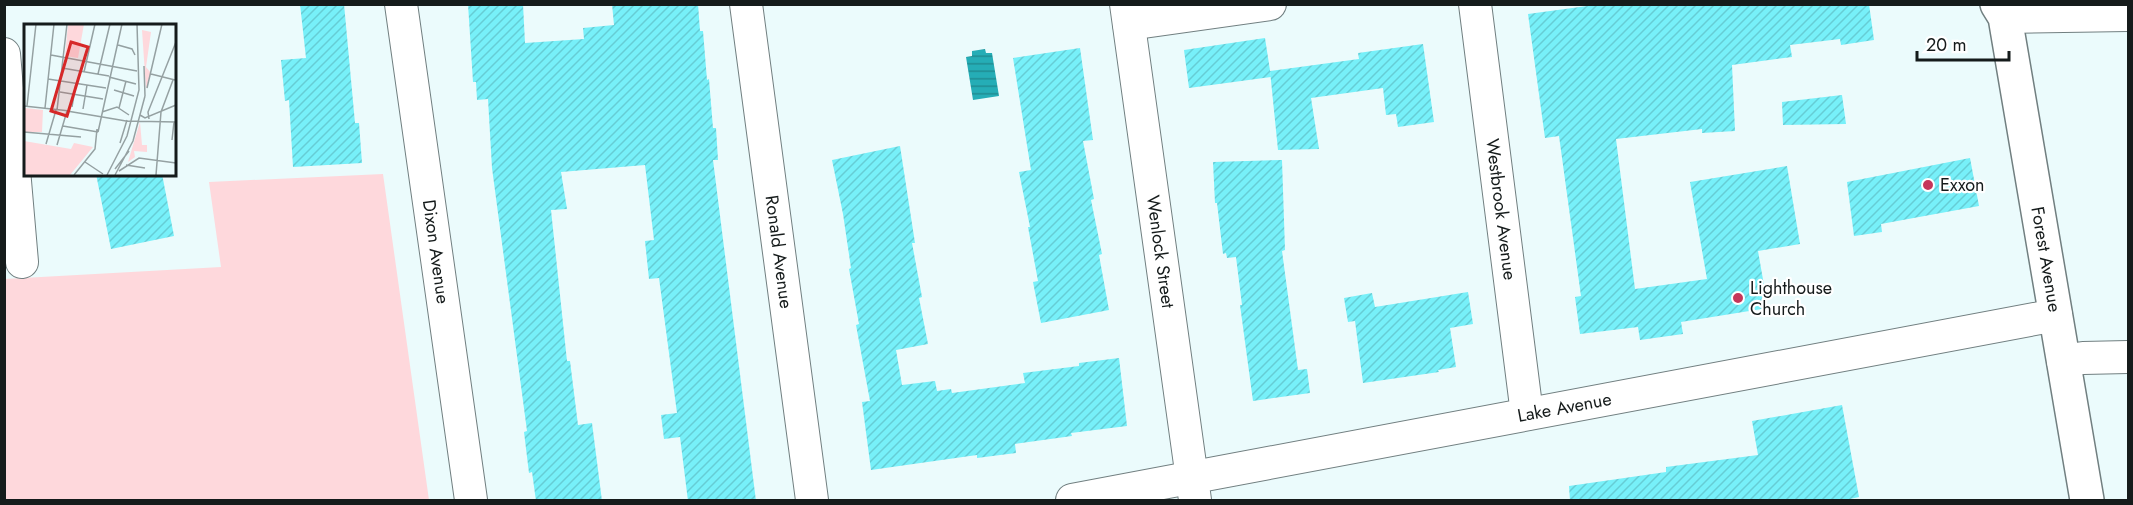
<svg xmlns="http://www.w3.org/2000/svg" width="2133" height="505" viewBox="0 0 2133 505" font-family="Jost,sans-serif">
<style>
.grass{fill:#fed8dc}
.water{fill:url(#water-rules)}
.building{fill:url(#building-hatch)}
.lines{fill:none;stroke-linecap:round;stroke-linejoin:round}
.street-casing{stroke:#717f80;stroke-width:34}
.secondary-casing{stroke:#717f80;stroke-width:36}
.street{stroke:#fff;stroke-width:32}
.secondary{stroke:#fff;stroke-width:33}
.poi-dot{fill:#c5365a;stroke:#fff;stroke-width:2}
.labels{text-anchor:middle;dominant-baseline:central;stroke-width:4.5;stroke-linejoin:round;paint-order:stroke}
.poi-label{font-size:18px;fill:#151b1b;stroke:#fff;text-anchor:start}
.street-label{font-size:18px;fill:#151b1b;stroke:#fff}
.inset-road{fill:none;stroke:#95a1a2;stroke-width:1.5}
.view{fill:#d62828;fill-opacity:0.15;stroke:#d62828;stroke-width:3}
.inset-edge{fill:none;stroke:#151b1b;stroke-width:3}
</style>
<defs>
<pattern id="water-rules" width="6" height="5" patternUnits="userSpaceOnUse" patternTransform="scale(1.5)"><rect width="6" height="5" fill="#25adb6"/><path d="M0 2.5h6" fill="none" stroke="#1f8c93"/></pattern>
<pattern id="building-hatch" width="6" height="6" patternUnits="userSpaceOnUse" patternTransform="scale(1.5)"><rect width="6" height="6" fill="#77f0f9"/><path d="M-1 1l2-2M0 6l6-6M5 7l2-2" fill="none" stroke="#66cdd5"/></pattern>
</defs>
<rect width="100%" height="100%" fill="#ebfbfc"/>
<polygon class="grass" points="383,174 429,500 5,500 5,279 221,267 209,182"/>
<polygon class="water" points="985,49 986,53 992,53 999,96 973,100 966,57 972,56 972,51"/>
<g class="building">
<polygon points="300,4 344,4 355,123 359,123 362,163 293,167 289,100 285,101 281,60 306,58"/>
<polygon points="468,4 523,4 525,43 584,39 583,28 614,25 612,4 698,4 700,31 703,31 707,80 709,79 713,128 716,128 718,160 713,160 756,501 688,501 680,437 664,439 661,415 677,413 659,278 649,279 645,241 654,240 645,165 561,172 567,209 551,210 567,361 570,361 578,425 592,423 602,501 536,501 532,472 529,473 524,432 527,431 492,168 488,99 477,100 476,82 473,82"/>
<polygon points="1602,4 1869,4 1874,40 1841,45 1840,39 1790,45 1792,57 1732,65 1735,131 1702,133 1702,129 1616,139 1635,289 1707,279 1690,182 1787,166 1800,244 1758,251 1768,308 1681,322 1683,334 1640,340 1638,327 1580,334 1575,297 1581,296 1559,136 1545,138 1528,14"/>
<polygon points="1265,38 1271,77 1189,88 1184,50"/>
<polygon points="1423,44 1434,122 1398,127 1396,114 1386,115 1383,88 1311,98 1319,149 1278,150 1270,71 1359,59 1358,53"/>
<polygon points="1080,48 1093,140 1083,141 1094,199 1091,200 1102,254 1099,255 1109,310 1041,323 1033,282 1038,281 1028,227 1030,227 1019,172 1031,170 1013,58"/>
<polygon points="1842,95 1846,124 1783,125 1782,102"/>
<polygon points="900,146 915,243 912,243 922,297 919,298 928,344 896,350 902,385 935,381 937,391 951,389 952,393 1025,383 1023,373 1079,366 1079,363 1119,358 1127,426 1071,433 1072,436 1015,444 1016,453 977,458 977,455 871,470 862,402 870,401 856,325 859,324 849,269 851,268 843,214 832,160"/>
<polygon points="1970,158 1979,206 1881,224 1882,232 1854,236 1847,182"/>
<polygon points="1282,160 1285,250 1282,251 1298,370 1307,369 1310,393 1253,401 1240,305 1242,305 1236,257 1227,258 1226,253 1223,254 1217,203 1215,203 1213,162"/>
<polygon points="96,174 162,174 174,236 111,249"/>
<polygon points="1468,292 1473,324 1450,328 1456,367 1438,370 1439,372 1363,383 1355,321 1348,322 1344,298 1372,293 1375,307"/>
<polygon points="1842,405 1859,497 1841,501 1570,501 1569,486 1666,472 1666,467 1758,455 1752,421"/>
</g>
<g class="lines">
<defs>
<g id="street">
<path id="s1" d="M401 4 471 500"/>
<path id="s2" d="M746 4 812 500"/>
<path id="s3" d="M1126 4 1195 500"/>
<path id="s4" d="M1475 4 1527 414"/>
<polyline points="2005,17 2128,15"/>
<polyline points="1129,24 1270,4"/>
<polyline points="4,54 22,262"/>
<polyline points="2063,361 2083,358 2128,357"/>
<path id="s5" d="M1072 500 2056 315"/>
</g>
<g id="secondary">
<path id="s6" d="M1997 4 2005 17 2087 500"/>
</g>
</defs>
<use href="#street" class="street-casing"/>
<use href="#secondary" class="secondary-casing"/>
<use href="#street" class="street"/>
<use href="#secondary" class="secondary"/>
</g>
<g class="poi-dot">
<circle cx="1928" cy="185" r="6"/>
<circle cx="1738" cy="298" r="6"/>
</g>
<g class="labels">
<g class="poi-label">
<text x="1940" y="185">Exxon</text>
<text x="1750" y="288">Lighthouse<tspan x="1750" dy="21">Church</tspan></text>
</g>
<g class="street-label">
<text stroke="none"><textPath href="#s4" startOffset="207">Westbrook Avenue</textPath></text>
<text stroke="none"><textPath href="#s1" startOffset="250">Dixon Avenue</textPath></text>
<text stroke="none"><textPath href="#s2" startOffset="250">Ronald Avenue</textPath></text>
<text stroke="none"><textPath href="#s3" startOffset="250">Wenlock Street</textPath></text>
<text stroke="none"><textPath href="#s6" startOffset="261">Forest Avenue</textPath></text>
<text stroke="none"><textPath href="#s5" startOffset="501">Lake Avenue</textPath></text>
</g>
</g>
<g transform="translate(24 24)">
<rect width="152" height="152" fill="#ebfbfc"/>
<path d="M44 0H60L54 34 41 32Z" fill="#fed8dc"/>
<path d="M118 6 127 8 122 43 127 49 122 65Z" fill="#fed8dc"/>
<path d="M0 117 47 125 50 119 69 123 46 151H0Z" fill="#fed8dc"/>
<path d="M1 84 19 86 18 108H0ZM116 98 118 121H123V128L110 127 111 133 104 138Z" fill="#fed8dc"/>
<path class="inset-road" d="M94 21 108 25 111 31M27 31 113 47M120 42 121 72M38 44 85 52M60 48 71 0M74 50 86 0M127 50 151 56M85 53 112 60M24 55 82 64M123 64 138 0M90 66 110 72M36 68 79 75M0 82 46 87M3 82 12 0M48 83 52 59M21 84 30 0M95 84 102 57M59 85 63 61M33 86 43 0M43 87 102 97 152 98M78 88 93 83 105 91M116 91 121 94 152 81M125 95 124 88 152 18M39 102 74 108M0 108 57 113M74 108 98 0M148 116 150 98M96 119 103 96M22 120 32 86M33 121 43 87M61 138 79 150M102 141 121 144M91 145 105 127M95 147 115 134 152 139M50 151 71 125 73 105M83 151 103 112 115 66 113 0M91 151 109 117 121 72M132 151 137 88 149 56"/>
<path class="view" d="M47 18 64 23 43 92 27 87Z"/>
<rect width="152" height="152" class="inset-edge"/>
</g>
<rect width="2133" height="505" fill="none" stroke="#151b1b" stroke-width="12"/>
<path d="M1917 51v9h92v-9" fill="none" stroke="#151b1b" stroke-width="3"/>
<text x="1926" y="51" font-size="18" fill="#151b1b" stroke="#ffffff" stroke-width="4.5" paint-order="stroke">20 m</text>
</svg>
